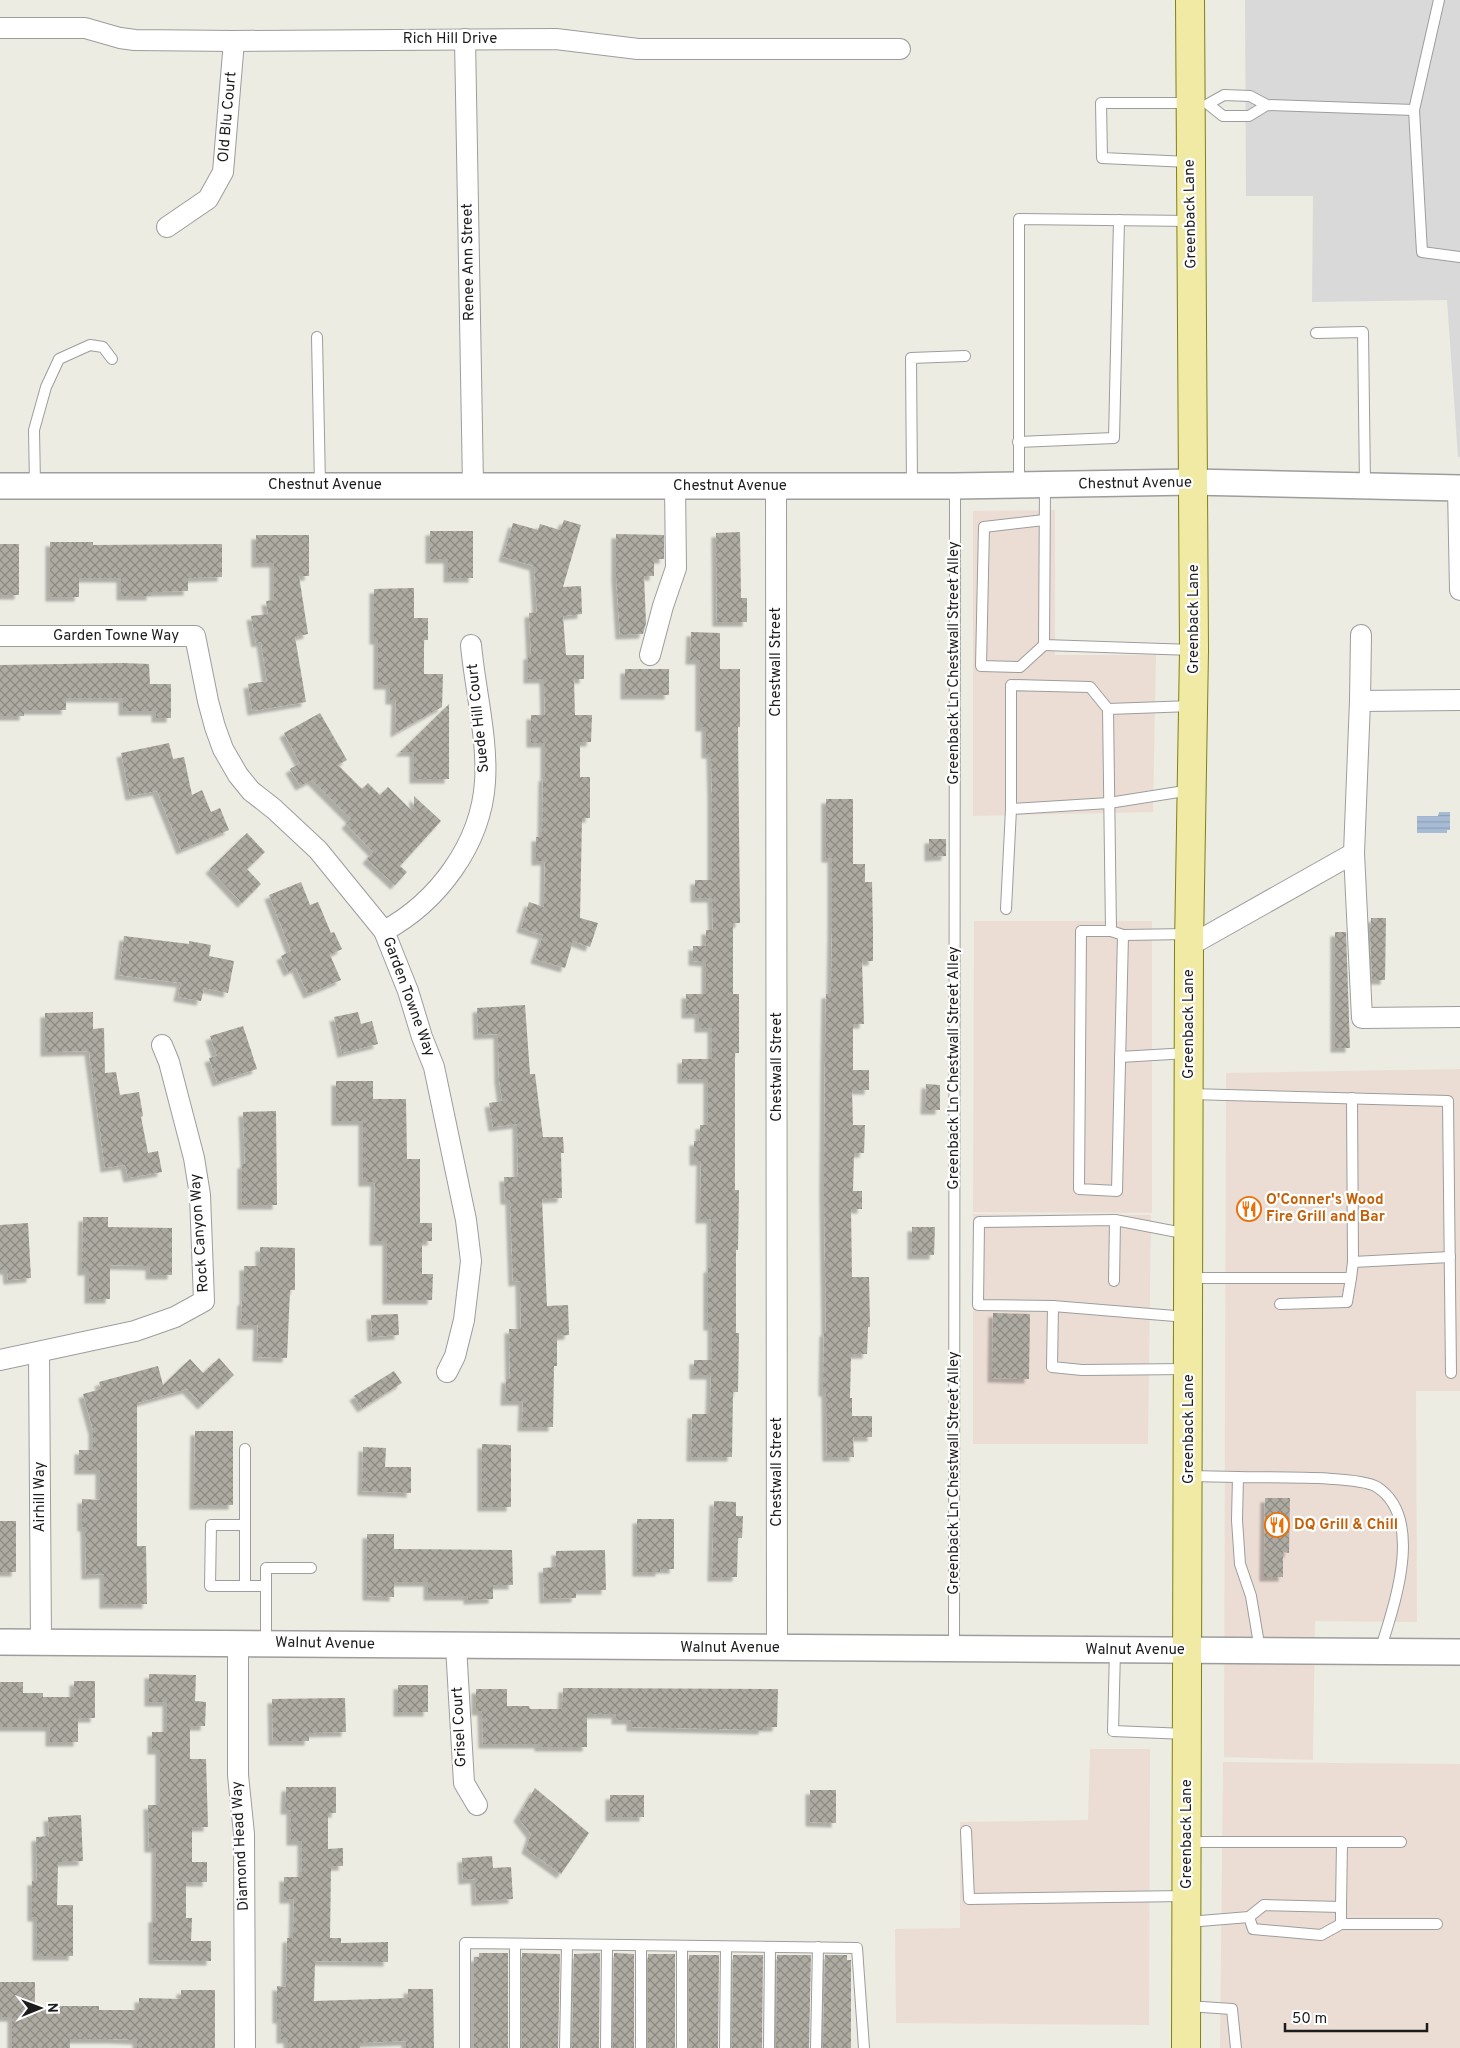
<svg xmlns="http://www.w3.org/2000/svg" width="1460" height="2048" viewBox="0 0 1460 2048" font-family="Overpass,sans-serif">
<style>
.residential{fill:#dad9d9}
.commercial{fill:#ebddd4}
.water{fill:url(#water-rules)}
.building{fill:url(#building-cross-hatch);filter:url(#shadow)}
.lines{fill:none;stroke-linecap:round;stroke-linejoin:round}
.service-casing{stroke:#9d9d9d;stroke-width:12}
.minor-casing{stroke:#9d9d9d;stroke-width:22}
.tertiary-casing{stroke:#9d9d9d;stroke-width:28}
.primary-casing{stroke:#7f8212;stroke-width:30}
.service{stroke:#fff;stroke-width:10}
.minor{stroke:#fff;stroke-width:20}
.tertiary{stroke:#fff;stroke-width:25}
.primary{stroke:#f0eaa4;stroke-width:28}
.labels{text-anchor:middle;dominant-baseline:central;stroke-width:4.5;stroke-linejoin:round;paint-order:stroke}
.street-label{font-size:15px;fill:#1c1c1c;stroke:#fff}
.food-label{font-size:15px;font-weight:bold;fill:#c56008;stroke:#fff;text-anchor:start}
</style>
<defs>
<pattern id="water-rules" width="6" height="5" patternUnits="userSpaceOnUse" patternTransform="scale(1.25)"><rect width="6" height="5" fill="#a8bbd5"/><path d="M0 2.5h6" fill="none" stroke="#90a0b6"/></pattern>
<pattern id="building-cross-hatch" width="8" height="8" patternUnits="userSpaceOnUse" patternTransform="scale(1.25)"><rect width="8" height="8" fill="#aeaba2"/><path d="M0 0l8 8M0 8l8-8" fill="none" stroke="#8d8a83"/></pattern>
<filter id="shadow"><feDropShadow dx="-4.5" dy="4.5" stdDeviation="1" flood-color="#0004"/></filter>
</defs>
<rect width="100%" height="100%" fill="#ecece3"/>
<polygon class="residential" points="1245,0 1460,0 1460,457 1458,457 1447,300 1312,302 1313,196 1246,196"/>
<g class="commercial">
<polygon points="1055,510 1055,655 1156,655 1153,812 973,816 973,511"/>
<polygon points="974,921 1152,921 1152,1213 973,1212"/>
<polygon points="1460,1069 1460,1391 1416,1391 1417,1622 1315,1621 1313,1760 1224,1757 1226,1073"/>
<polygon points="973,1214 1151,1215 1148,1444 973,1444"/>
<polygon points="1090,1749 1150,1749 1149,2025 896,2023 895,1929 960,1928 960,1822 1088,1820"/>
<polygon points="1223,1762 1460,1764 1460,2048 1220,2048"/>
</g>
<polygon class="water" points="1439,812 1450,812 1450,830 1447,830 1447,833 1417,833 1417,816 1438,816"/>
<g class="building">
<polygon points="564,520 581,525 563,587 581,586 582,614 563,616 566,655 584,655 584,679 574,679 575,715 592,715 591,742 580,742 580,777 590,777 590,818 582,818 580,918 598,923 590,947 573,941 565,968 535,959 543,935 521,928 529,902 544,907 545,861 536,861 536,837 542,837 543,777 545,777 545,743 531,743 531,715 545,715 544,679 528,679 528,655 531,655 529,613 537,612 534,566 503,557 513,523 538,530 540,524 560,530"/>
<polygon points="430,531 473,531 473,578 448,578 448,559 430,559"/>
<polygon points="740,532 741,598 747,598 747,622 717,622 716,533"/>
<polygon points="616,534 664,535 664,559 654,559 654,576 644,576 646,623 643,634 620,635 616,576"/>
<polygon points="256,535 309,535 309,576 299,576 308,634 295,637 306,702 252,711 248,684 267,681 261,642 256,643 251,616 268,614 266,601 274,600 274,563 256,563"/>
<polygon points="50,542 93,542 93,545 222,544 222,577 188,578 188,591 151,592 151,596 121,596 121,578 79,578 79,597 50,597"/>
<rect x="0" y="544" width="19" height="51"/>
<polygon points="414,588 414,618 428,618 428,640 424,640 424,674 443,674 442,707 395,733 396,700 390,700 390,685 378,685 378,640 374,640 374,589"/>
<polygon points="691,632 720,633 720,669 740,669 740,727 738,727 740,923 733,923 733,994 739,994 739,1053 735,1053 735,1190 739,1190 738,1250 736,1250 736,1333 739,1333 738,1392 733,1392 732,1457 691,1457 692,1414 710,1414 711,1375 694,1375 694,1360 712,1360 712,1326 708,1326 708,1268 711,1268 711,1219 700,1219 701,1161 694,1161 694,1141 700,1141 700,1125 708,1125 708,1079 682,1079 682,1059 712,1059 712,1028 699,1028 699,1014 686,1014 686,994 706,994 706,962 693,961 693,946 706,946 706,930 713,930 712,898 695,898 695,880 712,880 712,793 711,754 706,754 706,727 700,727 700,660 690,660"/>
<polygon points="123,663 149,664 150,684 171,684 171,718 156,718 156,711 123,711 123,698 66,698 66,710 24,710 24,716 0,716 0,665"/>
<rect x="625" y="669" width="44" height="26"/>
<polygon points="449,704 449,779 414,779 414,752 400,752"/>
<polygon points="320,713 347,760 338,765 362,789 368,783 380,795 388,787 414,813 414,796 441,821 400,866 407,872 395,885 367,859 373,852 346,824 351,819 312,780 300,786 290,769 300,763 284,733"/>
<polygon points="169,743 173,759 184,757 192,795 202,790 211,812 220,808 229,830 181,850 157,791 130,796 121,753"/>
<polygon points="826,799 853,799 853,864 865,864 865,882 872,882 873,929 873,961 862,961 864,1024 853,1024 853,1070 869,1070 869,1090 852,1090 853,1125 865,1125 864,1153 854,1153 853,1191 862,1191 862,1209 851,1209 852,1277 869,1277 870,1327 868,1327 867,1354 851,1354 850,1398 852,1398 852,1416 872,1416 872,1437 853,1437 854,1457 827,1457 826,1392 823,1392 824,1332 826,1332 824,1191 825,1061 826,994 831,994 832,932 832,858 826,858"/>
<polygon points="247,833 265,852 247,869 261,884 242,903 210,869"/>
<polygon points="929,839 946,839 946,856 929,857"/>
<polygon points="301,882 310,905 318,902 331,933 334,932 342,949 330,955 341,980 308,994 296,968 288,972 281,956 291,951 269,895"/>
<polygon points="1371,918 1386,918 1385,980 1372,980 1370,932"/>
<polygon points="1335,932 1346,932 1350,1048 1335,1048"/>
<polygon points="124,936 189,944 189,941 211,945 209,956 234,961 228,993 204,988 201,1001 178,997 181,983 119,975"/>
<polygon points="525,1005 530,1074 535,1074 543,1137 563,1137 564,1153 561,1153 562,1198 542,1199 547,1306 568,1305 569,1335 557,1336 557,1366 554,1366 553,1427 522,1427 523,1401 505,1401 506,1378 510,1379 509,1329 521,1329 520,1281 513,1282 510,1200 505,1200 504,1177 518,1177 517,1124 493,1127 489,1103 502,1101 499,1078 498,1034 478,1035 477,1008"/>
<polygon points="93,1012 93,1029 104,1028 105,1073 116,1072 120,1095 139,1092 143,1116 141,1117 148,1153 158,1151 162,1172 128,1178 125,1165 105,1168 89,1051 45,1052 45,1013"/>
<polygon points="358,1012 361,1024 372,1021 378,1044 342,1053 334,1017"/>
<polygon points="243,1026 257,1069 217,1082 209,1058 217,1056 210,1036"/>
<polygon points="336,1081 373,1081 373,1099 406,1099 407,1159 420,1159 420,1223 432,1223 432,1241 422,1241 422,1274 433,1274 432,1300 387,1300 387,1241 374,1241 375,1182 363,1182 363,1121 336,1121"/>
<polygon points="926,1084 940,1085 940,1110 925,1110"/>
<polygon points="276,1111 277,1205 242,1205 242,1164 245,1164 243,1112"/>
<polygon points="83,1217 108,1217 108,1227 172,1228 172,1275 150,1275 150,1266 110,1265 110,1299 89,1299 89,1271 82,1271"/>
<polygon points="28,1223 31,1278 8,1280 7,1270 0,1270 0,1225"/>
<polygon points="912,1227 935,1227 934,1255 912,1255"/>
<polygon points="260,1247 295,1248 295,1290 290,1290 287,1358 257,1357 258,1325 241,1325 242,1301 244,1301 244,1266 260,1266"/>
<polygon points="993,1313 1030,1314 1029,1379 992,1378"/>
<polygon points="398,1314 399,1335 372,1337 371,1315"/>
<polygon points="219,1358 234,1375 202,1405 187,1389 137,1403 137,1546 146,1546 147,1604 104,1604 104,1574 86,1575 85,1527 82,1527 82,1499 100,1500 100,1470 79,1470 79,1450 93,1450 93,1430 83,1394 101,1389 99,1382 158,1366 163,1385 190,1359 203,1373"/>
<polygon points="394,1371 402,1383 362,1408 354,1396"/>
<polygon points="195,1431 233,1431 233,1505 194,1505"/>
<polygon points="482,1444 511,1445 511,1507 482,1507"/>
<polygon points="363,1447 386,1448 385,1467 411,1467 411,1493 362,1491"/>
<polygon points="1265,1498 1290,1498 1289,1553 1283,1552 1283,1577 1264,1577"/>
<polygon points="714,1501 736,1502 736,1516 743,1516 742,1538 738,1538 737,1577 712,1577"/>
<polygon points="637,1519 674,1519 674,1569 660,1569 660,1572 637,1572"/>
<rect x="0" y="1521" width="16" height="51"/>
<polygon points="367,1534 394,1534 394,1549 512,1550 513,1585 493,1585 493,1599 468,1600 468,1596 428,1596 428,1582 394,1582 394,1597 367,1596"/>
<polygon points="605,1550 606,1590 576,1590 576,1598 544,1599 543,1568 556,1567 556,1551"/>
<polygon points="149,1674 196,1675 195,1701 206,1702 205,1726 190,1726 190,1759 206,1759 208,1827 192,1827 192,1862 207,1862 207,1882 186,1882 186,1918 192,1918 191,1941 211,1941 211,1961 153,1960 153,1918 156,1918 156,1848 149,1848 148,1805 160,1805 160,1750 152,1750 152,1732 167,1732 167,1702 149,1702"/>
<polygon points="74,1681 95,1681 95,1718 78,1718 78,1742 50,1742 50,1727 0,1727 0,1682 23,1682 23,1693 43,1693 43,1697 74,1697"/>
<rect x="398" y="1685" width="30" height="27"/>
<polygon points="563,1688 778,1689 777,1727 763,1727 763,1730 631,1727 631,1720 616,1720 616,1714 587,1714 587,1747 539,1747 539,1744 483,1744 482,1711 476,1711 476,1689 507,1689 507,1706 529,1706 530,1709 562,1709"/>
<polygon points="345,1698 346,1732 309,1733 309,1741 273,1741 272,1699"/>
<polygon points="286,1787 336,1787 336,1813 328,1813 328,1849 343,1848 343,1866 331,1866 330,1938 341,1938 341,1943 388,1942 388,1962 315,1961 314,2001 408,1998 408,1989 433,1989 434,2048 406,2048 406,2041 360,2043 360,2048 288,2048 288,2039 281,2039 281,2019 277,2019 277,1986 286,1987 287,1938 293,1938 294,1899 284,1899 284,1877 302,1877 302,1841 291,1841 291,1810 285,1810"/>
<polygon points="535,1788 589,1833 561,1874 526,1849 531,1834 518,1817"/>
<polygon points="810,1790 836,1790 836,1823 810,1822"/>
<rect x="610" y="1795" width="34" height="22"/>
<polygon points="81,1815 83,1861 58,1862 57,1905 73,1905 73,1956 37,1956 37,1917 32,1917 32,1881 37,1881 36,1837 49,1836 48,1817"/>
<polygon points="492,1856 493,1868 511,1867 513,1899 476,1901 475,1879 463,1880 462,1858"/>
<polygon points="479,1953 508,1953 508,2048 474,2048 474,1957 479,1957"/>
<polygon points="522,1953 560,1954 558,2048 522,2048"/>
<polygon points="600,1953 599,2048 572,2048 574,1954"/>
<polygon points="614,1953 634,1954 634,2048 613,2048"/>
<rect x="648" y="1954" width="27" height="94"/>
<polygon points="689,1955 719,1955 718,2048 689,2048"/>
<polygon points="733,1955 763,1955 762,2048 732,2048"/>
<polygon points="777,1955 811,1955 809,2048 776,2048"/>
<polygon points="825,1955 847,1955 847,1960 851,1960 851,2048 823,2048"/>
<polygon points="0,1982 35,1982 35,2006 99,2006 99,2010 139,2010 139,1998 181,1999 181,1990 215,1990 215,2048 137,2048 137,2040 113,2039 70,2039 70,2048 12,2048 12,2017 0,2017"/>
</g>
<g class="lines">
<defs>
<g id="service">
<polyline points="1439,0 1414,110 1422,252 1460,257"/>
<polyline points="1188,103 1101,103 1102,158 1189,162"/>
<polyline points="1267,105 1249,116 1223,116 1208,104 1224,95 1250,96 1267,105 1414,110"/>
<polyline points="1316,333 1363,332 1365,485"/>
<polyline points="317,337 320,485"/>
<polyline points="1018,442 1114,438 1119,220"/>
<polyline points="35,485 34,430 46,387 59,359 90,345 103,347 112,359"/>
<polyline points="912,485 911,358 965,356"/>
<polyline points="1019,485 1019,219 1191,221"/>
<polyline points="1045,485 1044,645 1193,650"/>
<polyline points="1044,645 1020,667 981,666 984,527 1044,520"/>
<polyline points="1108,709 1090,687 1011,685 1011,809 1109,803 1191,790"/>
<polyline points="1006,909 1011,809"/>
<polyline points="1111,931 1123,935 1117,1191 1079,1189 1081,931 1111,931 1108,709 1192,706"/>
<polyline points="1123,935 1189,934"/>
<polyline points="1120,1057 1188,1053"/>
<polyline points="1190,1094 1448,1101 1451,1373"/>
<polyline points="1352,1098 1353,1262 1450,1257"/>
<polyline points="1190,1278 1351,1278 1353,1262"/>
<polyline points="1114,1281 1115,1220"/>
<polyline points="1280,1304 1347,1302 1351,1278"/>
<polyline points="1053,1306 1187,1317"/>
<polyline points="1188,1369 1082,1370 1052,1367 1053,1306 978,1305 979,1222 1115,1220 1188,1234"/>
<polyline points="1189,1476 1238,1477"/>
<polyline points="245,1525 211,1525 210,1586 266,1586"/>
<polyline points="245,1586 245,1449"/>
<polyline points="266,1643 266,1568 311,1568"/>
<polyline points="954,1648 955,486"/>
<polyline points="1115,1650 1113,1731 1186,1734"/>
<path d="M1260 1650 1251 1596 1240 1564 1237 1520 1238 1477C1264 1478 1359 1475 1377 1487 1426 1519 1393 1608 1380 1651"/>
<polyline points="966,1831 969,1899 1186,1896"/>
<polyline points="1188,1842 1401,1842"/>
<polyline points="1341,1907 1341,1924 1437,1924"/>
<polyline points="1249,1917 1253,1929 1321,1935 1341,1924"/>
<polyline points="1188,1922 1249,1917 1264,1905 1341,1907 1342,1842"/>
<polyline points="682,1946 682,2048"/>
<polyline points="1187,2006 1232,2009 1236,2048"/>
<polyline points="465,2048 465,1943 857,1948 864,2048"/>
<polyline points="515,2048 515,1944"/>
<polyline points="565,2048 567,1945"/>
<polyline points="606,2048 607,1945"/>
<polyline points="641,2048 641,1946"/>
<polyline points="725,2048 726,1947"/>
<polyline points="769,2048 770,1947"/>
<polyline points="816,2048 818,1947"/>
</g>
<g id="minor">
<polyline points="0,28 85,28 120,38 135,40 234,41 556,39 638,49 900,49"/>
<polyline points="465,39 473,485"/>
<polyline points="167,227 208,199 223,172 234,41"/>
<polyline points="776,486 777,1648"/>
<polyline points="1458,488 1460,590"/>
<polyline points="0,636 195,636 208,701 215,727 223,749 238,775 251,791 274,809 318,850 384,931 408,991 422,1037 434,1067 466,1220 471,1261 464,1320 455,1356 447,1372"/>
<polyline points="650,655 663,606 676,568 675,486"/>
<polyline points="1360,701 1460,700"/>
<polyline points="1354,853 1362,1018 1460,1017"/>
<path d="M384 931C438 902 481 844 485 782 488 739 475 689 471 645"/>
<polyline points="1189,946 1354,853 1360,701 1361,635"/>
<polyline points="39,1352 41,1643"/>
<polyline points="0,1360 135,1331 175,1317 204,1301 200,1195 194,1158 169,1062 162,1045"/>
<polyline points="238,1644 238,1775 244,1834 245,2048"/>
<polyline points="456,1646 464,1783 477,1805"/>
</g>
<g id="tertiary">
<polyline points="0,486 955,486 1192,482 1460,488"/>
<polyline points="0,1642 1460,1652"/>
</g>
<polyline id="primary" points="1186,2048 1189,946 1194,651 1190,0"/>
</defs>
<use href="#service" class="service-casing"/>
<use href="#minor" class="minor-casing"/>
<use href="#tertiary" class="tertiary-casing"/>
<use href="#primary" class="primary-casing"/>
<use href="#service" class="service"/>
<use href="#minor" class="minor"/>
<use href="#tertiary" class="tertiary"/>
<use href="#primary" class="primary"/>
</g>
<defs>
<symbol id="restaurant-ring" viewBox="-11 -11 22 22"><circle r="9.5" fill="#fff" stroke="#e8710a" stroke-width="1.5"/><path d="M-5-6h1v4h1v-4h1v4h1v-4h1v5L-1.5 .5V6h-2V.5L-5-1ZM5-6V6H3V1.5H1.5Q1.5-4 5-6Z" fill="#e8710a"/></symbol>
</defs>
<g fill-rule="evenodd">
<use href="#restaurant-ring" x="1235" y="1195" width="28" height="28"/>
<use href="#restaurant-ring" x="1263" y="1511" width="28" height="28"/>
</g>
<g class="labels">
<g class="street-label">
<text x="450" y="39">Rich Hill Drive</text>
<text transform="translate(228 117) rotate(-85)">Old Blu Court</text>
<text transform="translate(1191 214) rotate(-91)">Greenback Lane</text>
<text transform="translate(469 262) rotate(-91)">Renee Ann Street</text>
<text transform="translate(1135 484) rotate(-1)">Chestnut Avenue</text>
<text x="325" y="485">Chestnut Avenue</text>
<text x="730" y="486">Chestnut Avenue</text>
<text transform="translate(1194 619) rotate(-90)">Greenback Lane</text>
<text x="116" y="636">Garden Towne Way</text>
<text transform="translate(776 662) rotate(-90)">Chestwall Street</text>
<text transform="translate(954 663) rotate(-90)">Greenback Ln Chestwall Street Alley</text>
<text transform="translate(479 718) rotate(-96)">Suede Hill Court</text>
<text transform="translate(408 997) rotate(70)">Garden Towne Way</text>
<text transform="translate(1189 1024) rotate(-90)">Greenback Lane</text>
<text transform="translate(777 1067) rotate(-90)">Chestwall Street</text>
<text transform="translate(954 1068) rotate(-90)">Greenback Ln Chestwall Street Alley</text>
<text transform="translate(200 1233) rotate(-94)">Rock Canyon Way</text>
<text transform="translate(1189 1429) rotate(-90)">Greenback Lane</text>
<text transform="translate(777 1472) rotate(-90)">Chestwall Street</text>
<text transform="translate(954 1473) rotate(-90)">Greenback Ln Chestwall Street Alley</text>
<text transform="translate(40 1497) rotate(-90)">Airhill Way</text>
<text transform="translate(325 1644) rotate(1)">Walnut Avenue</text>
<text x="730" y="1648">Walnut Avenue</text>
<text x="1135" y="1650">Walnut Avenue</text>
<text transform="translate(460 1727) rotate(-93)">Grisel Court</text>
<text transform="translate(1187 1834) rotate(-90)">Greenback Lane</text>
<text transform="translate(241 1846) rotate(-93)">Diamond Head Way</text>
</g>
<g class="food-label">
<text x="1266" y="1200">O'Conner's Wood<tspan x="1266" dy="17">Fire Grill and Bar</tspan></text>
<text x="1294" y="1525">DQ Grill &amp; Chill</text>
</g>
</g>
<g transform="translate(40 2008) rotate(89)" stroke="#ffffff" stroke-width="4" paint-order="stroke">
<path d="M0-4L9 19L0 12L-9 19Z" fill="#1c1c1c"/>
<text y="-8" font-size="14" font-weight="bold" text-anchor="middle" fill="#1c1c1c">N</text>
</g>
<path d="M1285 2023v8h142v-8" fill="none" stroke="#1c1c1c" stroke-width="2.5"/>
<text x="1292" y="2023" font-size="15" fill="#1c1c1c" stroke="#ffffff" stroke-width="4" paint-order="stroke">50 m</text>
</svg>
